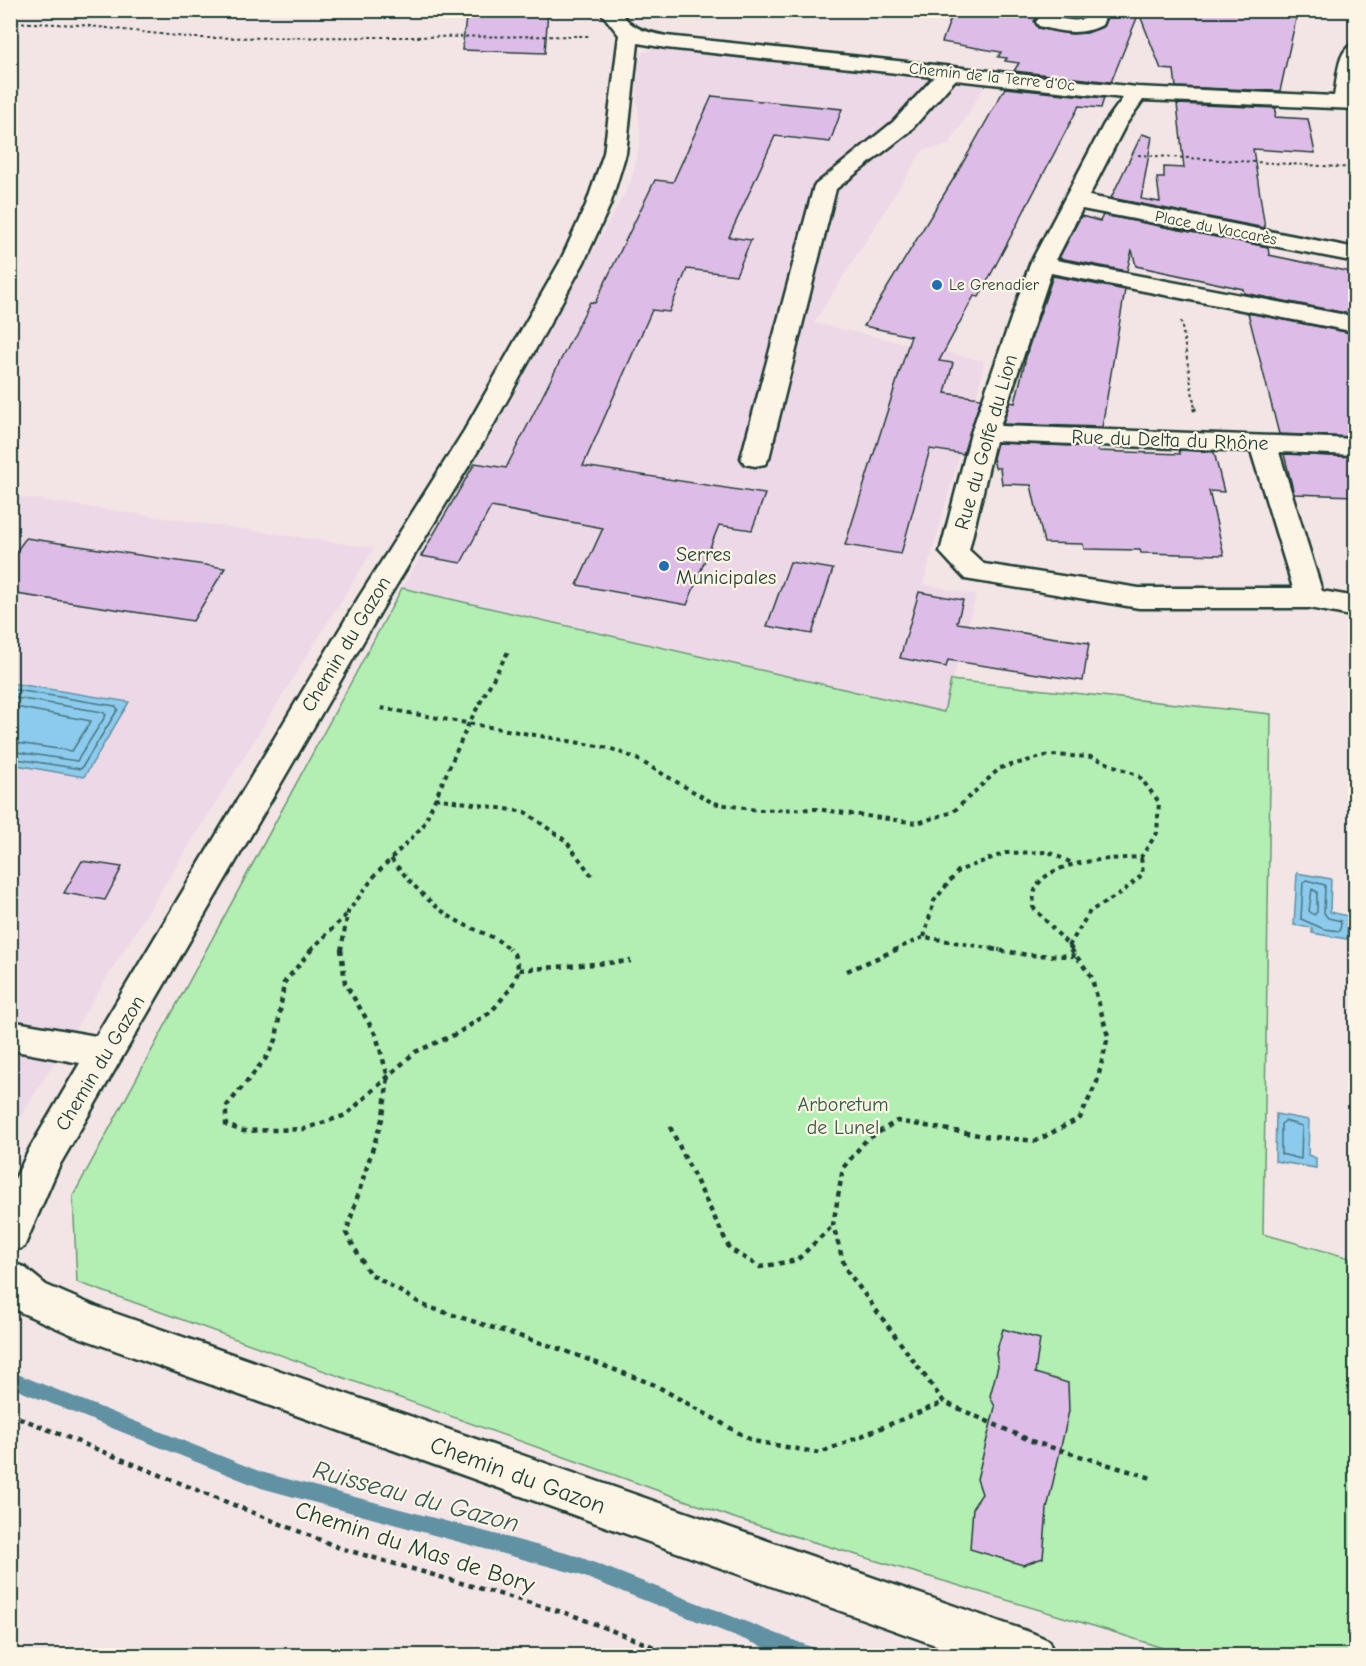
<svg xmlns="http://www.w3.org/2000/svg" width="1366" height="1666" viewBox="0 0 1366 1666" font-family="'Comic Neue',sans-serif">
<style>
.built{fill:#edd8e7}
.green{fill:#b3eeb3;stroke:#699674;stroke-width:1.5}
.water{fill:#8ccbed;stroke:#6092a3;stroke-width:1.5}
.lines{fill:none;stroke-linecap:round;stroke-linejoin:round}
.shore{stroke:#4b767e;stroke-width:1.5}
.stream{fill:#6092a3;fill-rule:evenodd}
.building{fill:#debce8;stroke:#1f3d34;stroke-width:1.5}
.minor-casing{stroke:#1f3d34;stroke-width:5}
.path-far2{stroke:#1f3d34;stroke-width:2;stroke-dasharray:3 3;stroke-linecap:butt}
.path-far1{stroke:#1f3d34;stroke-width:4;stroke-dasharray:4.5 4.5;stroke-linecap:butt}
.path{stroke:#1f3d34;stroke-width:4.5;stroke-dasharray:5 5;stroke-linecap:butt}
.minor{fill:#fcf5e5;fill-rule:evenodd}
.poi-dot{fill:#1f6fb2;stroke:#fcf5e5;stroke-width:2}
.labels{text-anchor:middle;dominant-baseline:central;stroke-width:4.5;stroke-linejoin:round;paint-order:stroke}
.far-street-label{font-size:16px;fill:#1f3d34;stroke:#fcf5e5}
.far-poi-label{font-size:16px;fill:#1f3d34;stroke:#fcf5e5;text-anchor:start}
.street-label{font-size:20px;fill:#1f3d34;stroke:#fcf5e5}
.poi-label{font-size:20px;fill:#1f3d34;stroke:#fcf5e5;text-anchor:start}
.park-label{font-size:20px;fill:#355847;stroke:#fcf5e5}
.near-street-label{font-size:24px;fill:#1f3d34;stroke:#fcf5e5}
.near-water-label{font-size:26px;font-style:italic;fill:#355959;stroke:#fcf5e5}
</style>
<rect width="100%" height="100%" fill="#f3e4e6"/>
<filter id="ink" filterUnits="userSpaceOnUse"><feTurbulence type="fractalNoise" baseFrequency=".0167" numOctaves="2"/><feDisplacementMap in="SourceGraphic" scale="12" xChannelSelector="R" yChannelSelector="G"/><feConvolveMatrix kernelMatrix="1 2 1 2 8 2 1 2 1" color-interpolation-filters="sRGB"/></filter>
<g filter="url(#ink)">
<g class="built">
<polygon points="653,49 986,84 949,145 923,150 814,323 984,361 981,379 923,584 976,595 944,712 402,588 490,437 631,182 641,139 637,100 638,55"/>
<polygon points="11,496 374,548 11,1132"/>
</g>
<polygon class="green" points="402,588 944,712 951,680 1271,714 1263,1234 1350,1258 1355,1655 1184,1655 1110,1631 737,1519 77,1282 73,1196"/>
<g class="water">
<polygon points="11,683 129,702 84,777 11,764"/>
<polygon points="1297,873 1331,879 1330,912 1348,916 1347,939 1312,933 1312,928 1294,925"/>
<polygon points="1276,1114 1309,1120 1308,1155 1316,1158 1316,1168 1275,1161"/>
</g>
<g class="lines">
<g class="shore">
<polyline points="10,689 115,706 118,709 81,769 10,758"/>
<polyline points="10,697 103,712 106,715 77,761 10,751"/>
<polyline points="10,706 91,721 72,751 10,742"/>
<polygon points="1306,880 1325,885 1324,913 1328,918 1341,921 1340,931 1324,929 1301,919 1303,883"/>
<polygon points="1312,889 1317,892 1317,912 1314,915 1309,911"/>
<polygon points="1285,1121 1302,1126 1301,1159 1281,1154 1281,1124"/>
</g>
<polygon class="stream" points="10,1371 261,1472 577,1556 811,1647 818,1649 820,1656 786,1656 577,1574 261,1488 10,1387"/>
</g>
<g class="building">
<polygon points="467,10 548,10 545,53 462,50"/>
<polygon points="954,10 1086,10 1084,16 1080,18 1044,15 1039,16 1034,21 1038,28 1071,34 1087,33 1103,27 1110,10 1298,10 1280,91 1176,87 1174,70 1161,69 1139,13 1111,82 1014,71 1019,63 1005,61 1007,58 998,57 1001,52 942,42"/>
<polygon points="1005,88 1104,98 1101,108 1079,106 979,297 974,296 939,361 953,363 945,393 981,398 963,454 930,449 901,554 845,545 911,336 864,326 957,173"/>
<polygon points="712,96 842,109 830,142 775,136 729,237 751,240 736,275 687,269 669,312 652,310 583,466 765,494 752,530 719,525 687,605 577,585 603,528 491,507 461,563 421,556 475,463 506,468 590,302 595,303 655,180 673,182"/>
<polygon points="1177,104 1276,108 1275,117 1308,119 1315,153 1253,149 1265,228 1111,198 1142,134 1152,137 1141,199 1160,202 1157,178 1164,178 1164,167 1184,168"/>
<polygon points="1103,215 1268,247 1269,255 1356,273 1356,315 1244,293 1243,289 1136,266 1132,250 1127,271 1059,258 1081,216 1100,221"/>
<polygon points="1053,276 1125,290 1102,427 1003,424 1010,402 1015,403 1028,349"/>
<polygon points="1248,313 1356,334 1356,437 1279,434"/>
<polygon points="997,443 1098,447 1098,451 1180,454 1179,450 1214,452 1224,492 1209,491 1224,555 1141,553 1140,550 1084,549 1083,544 1044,543 1031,485 1002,484 1000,468 995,468 993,458"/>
<polygon points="1284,454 1356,457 1356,496 1294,494"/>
<polygon points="26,538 225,568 193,621 10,593 10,560"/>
<polygon points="790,562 833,569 812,634 767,626"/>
<polygon points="919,592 963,600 957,623 1089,643 1083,681 948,660 946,667 900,658"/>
<polygon points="82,861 122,867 105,900 64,893"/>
<polygon points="1003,1329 1040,1339 1035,1373 1068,1383 1069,1411 1047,1509 1043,1558 1023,1565 970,1549 973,1507 982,1494 977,1479 995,1407 990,1396 998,1366 996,1353"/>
</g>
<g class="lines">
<defs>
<g id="minor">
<path d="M599 10H619C631 29 646 32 666 36L1137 87 1334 96C1338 79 1336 48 1356 43V109L1143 100 1126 124 1089 196 1356 248V262L1082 209 1056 260 1356 317V332L1051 273 1000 426 1356 439V455L1279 452 1322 591 1356 597V617L1310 608H1139L965 579 940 552 971 433 1030 264 1104 124 1123 98 955 80 909 132 836 189 769 458 765 464 755 466 745 464 741 458 814 186 893 122 934 77 666 48 638 43 626 153 610 205 584 262 490 431 389 597 59 1166 24 1247 10 1252V1189L30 1148 80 1063 10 1050V1021L96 1036 359 597 464 431 560 262 586 205 604 153 619 35ZM995 441 1251 451 1293 588H1139L984 564 969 550Z"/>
<path d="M1088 10H1108L1102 25C1081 36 1061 32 1039 26L1036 22 1039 18C1054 14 1072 25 1086 18Z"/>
<polygon points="10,1262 24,1267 46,1285 97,1307 1032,1633 1048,1640 1055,1656 966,1656 73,1335 18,1311 10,1305"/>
</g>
</defs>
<use href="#minor" class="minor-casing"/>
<g class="path-far2">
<polyline points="10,22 81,25 194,38 591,36"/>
<polyline points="1138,155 1356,168"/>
<polyline points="1181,321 1195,409"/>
</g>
<g class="path-far1">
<polyline points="1194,408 1195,411"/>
<path d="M381 708 609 748 635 758 713 803 757 810 816 809 917 823 953 812 1000 768 1049 755 1092 757 1139 776 1159 802 1157 833 1141 857C1113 859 1050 859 1036 888 1033 894 1034 901 1033 907L1073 950"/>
<polyline points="435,798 525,812 566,841 592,876"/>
<path d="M391 859C412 884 431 907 461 923 479 932 496 936 510 950"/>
<polyline points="924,937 934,901 958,871 1005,853 1049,852 1074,864"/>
<polyline points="1069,946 1090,911 1120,894 1143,874 1141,857"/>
<polyline points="311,950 348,913"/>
<polyline points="341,950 348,912 376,874 423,826 469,723 509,650"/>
<polyline points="894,950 924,937 1000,950"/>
</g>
<g class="path">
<polyline points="312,949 284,983 276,1040 266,1058 226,1107 226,1125 243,1131 304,1129 346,1115 415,1052 456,1034 491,1012 511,988 519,970 514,954 509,949"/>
<polyline points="341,949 345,983 376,1035 388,1077 383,1116 346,1233 369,1273 425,1306 560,1349 655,1385 753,1441 820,1453 944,1402"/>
<polyline points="991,949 1028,955 1077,956"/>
<polyline points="1071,949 1091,976 1108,1036 1097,1082 1080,1118 1036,1141 984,1136 897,1121 866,1140 843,1168 833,1225 845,1268 944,1402 1034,1442 1155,1479"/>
<polyline points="519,970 631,961"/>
<polyline points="847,971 898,949"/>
<polyline points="670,1127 730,1249 760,1267 797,1260 833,1225"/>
<polyline points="10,1414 340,1548 572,1615 677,1656"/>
</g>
<use href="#minor" class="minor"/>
</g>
</g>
<g class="poi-dot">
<circle cx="937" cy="285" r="6"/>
<circle cx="664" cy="566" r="6"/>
</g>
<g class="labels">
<g class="far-street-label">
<text transform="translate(992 77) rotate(6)">Chemin de la Terre d'Oc</text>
<text transform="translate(1216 228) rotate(11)">Place du Vaccarès</text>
</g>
<g class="far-poi-label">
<text x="949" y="285">Le Grenadier</text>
</g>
<g class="street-label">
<text transform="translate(1170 440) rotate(2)">Rue du Delta du Rhône</text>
<text transform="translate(986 442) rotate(-74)">Rue du Golfe du Lion</text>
<text transform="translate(346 644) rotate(-59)">Chemin du Gazon</text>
<text transform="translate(100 1063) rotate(-59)">Chemin du Gazon</text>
</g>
<g class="poi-label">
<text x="676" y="554">Serres<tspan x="676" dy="23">Municipales</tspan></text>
</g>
<g class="park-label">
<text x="843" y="1104">Arboretum<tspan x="843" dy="23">de Lunel</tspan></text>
</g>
<g class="near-street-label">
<text transform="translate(518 1475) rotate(20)">Chemin du Gazon</text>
<text transform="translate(415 1547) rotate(18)">Chemin du Mas de Bory</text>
</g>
<g class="near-water-label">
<text transform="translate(416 1497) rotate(15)">Ruisseau du Gazon</text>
</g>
</g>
<rect width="1366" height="1666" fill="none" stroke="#fcf5e5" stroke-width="36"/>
<rect x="18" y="18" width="1330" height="1630" fill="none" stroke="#1f3d34" stroke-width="2" filter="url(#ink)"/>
</svg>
